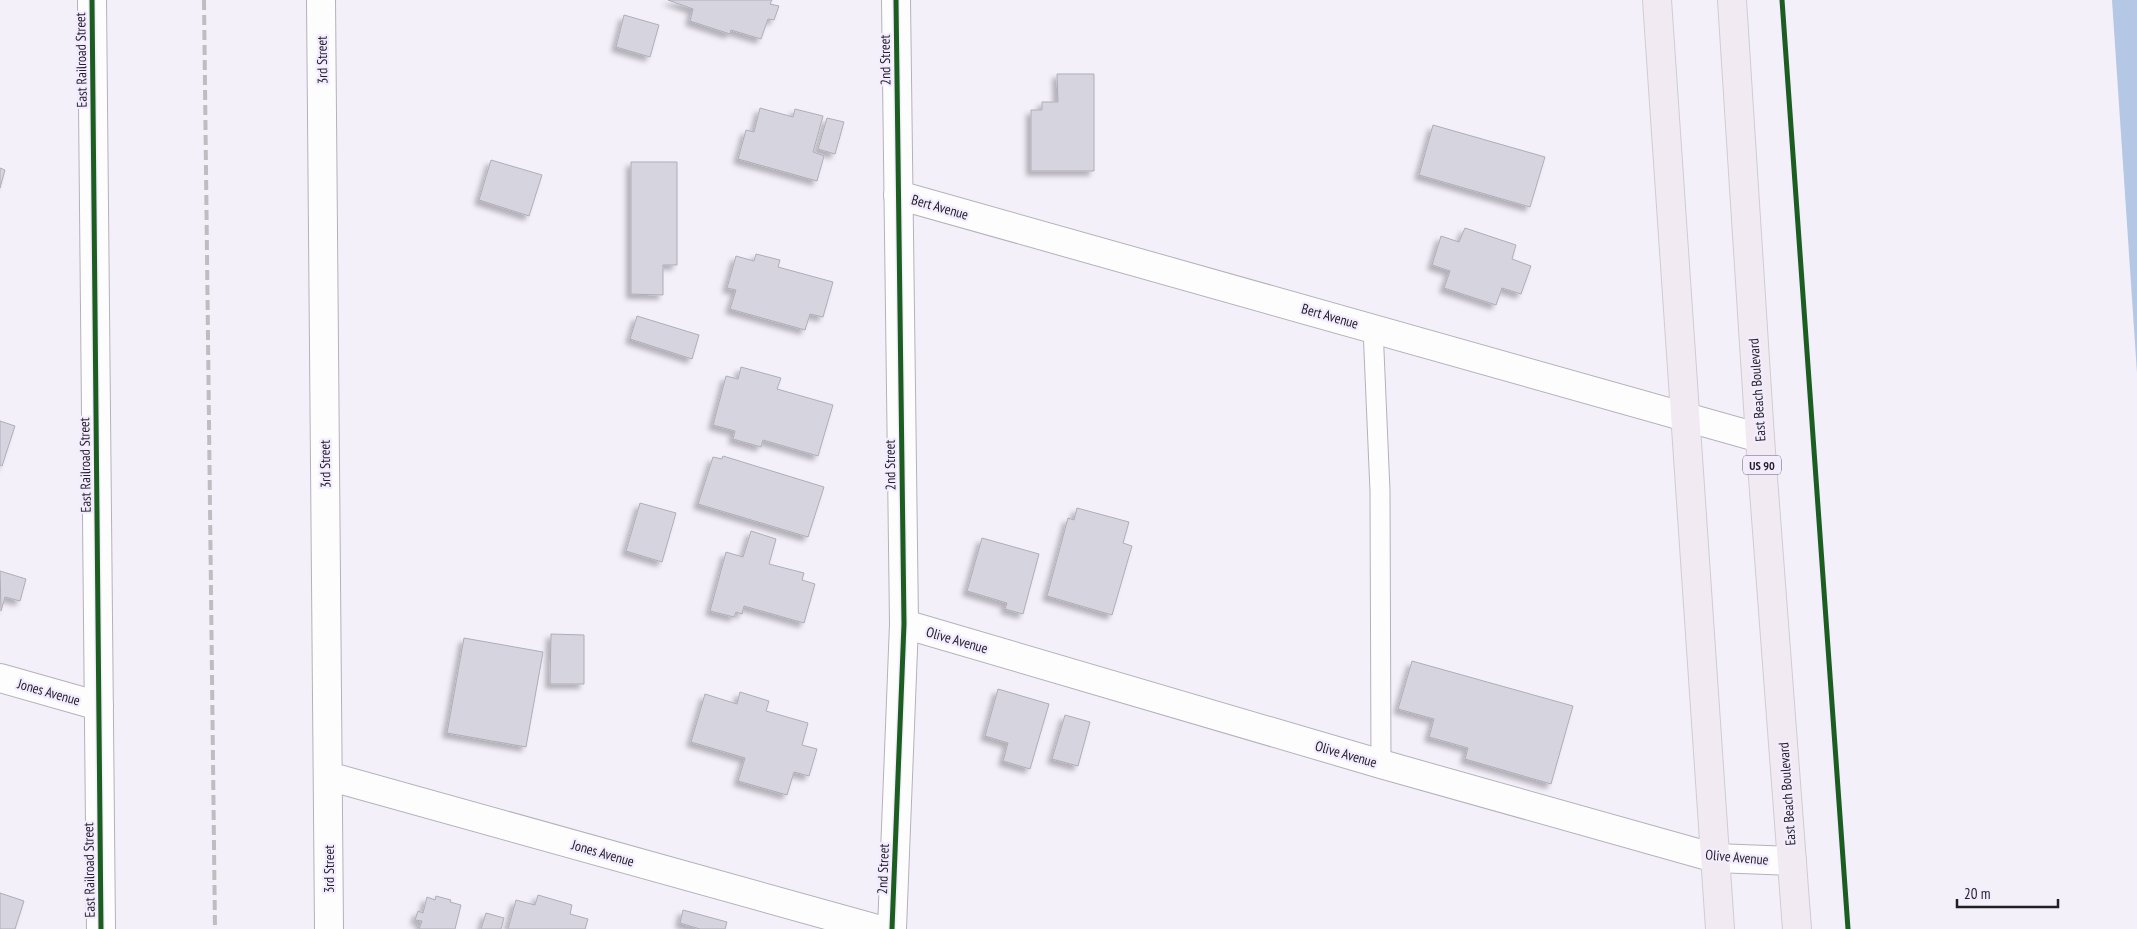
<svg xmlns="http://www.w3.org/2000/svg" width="2137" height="929" viewBox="0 0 2137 929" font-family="'PT Sans Narrow',sans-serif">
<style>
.water{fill:#b4c7e4}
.building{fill:#d6d4de;stroke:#afadb7;filter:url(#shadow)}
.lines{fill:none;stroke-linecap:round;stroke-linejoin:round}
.lane-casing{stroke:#b5b1ba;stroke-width:21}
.street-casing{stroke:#b5b1ba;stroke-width:30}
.secondary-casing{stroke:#b5b1ba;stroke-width:30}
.primary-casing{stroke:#cfccd3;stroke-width:30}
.lane{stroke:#fdfdfe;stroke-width:19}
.street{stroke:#fdfdfe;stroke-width:28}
.secondary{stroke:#fdfdfe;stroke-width:28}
.primary{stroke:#f1eaf2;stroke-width:28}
.rail{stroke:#bebdbf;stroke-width:4;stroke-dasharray:10 5;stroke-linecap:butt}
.cycleway-casing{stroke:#f3ecfe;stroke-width:8}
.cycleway{stroke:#1b5e20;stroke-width:5}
.labels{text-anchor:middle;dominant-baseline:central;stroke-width:4.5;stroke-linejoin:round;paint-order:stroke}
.shield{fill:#f3ecfe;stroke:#615c69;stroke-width:1}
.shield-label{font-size:12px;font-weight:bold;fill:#221e29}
.street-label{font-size:14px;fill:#221e29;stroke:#f3ecfe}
</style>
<defs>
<filter id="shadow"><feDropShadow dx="-4.5" dy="4.5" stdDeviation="2.5" flood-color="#0004"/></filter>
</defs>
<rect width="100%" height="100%" fill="#f4f0fa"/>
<polygon class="water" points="2112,0 2137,0 2137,373"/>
<g class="building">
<polygon points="668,0 772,0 770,4 779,6 774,20 768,19 761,39 731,30 730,34 690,21 693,9"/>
<polygon points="624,15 659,25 650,57 616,47"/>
<polygon points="1057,74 1094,74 1094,171 1031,171 1031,110 1042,110 1042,102 1058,102"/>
<polygon points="760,108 793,117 795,109 823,116 813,152 824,156 817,181 738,159 746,130 754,132"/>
<polygon points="827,118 844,122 835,154 818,149"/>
<polygon points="1433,125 1545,157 1530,207 1419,175"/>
<polygon points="491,160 542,175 529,216 479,200"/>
<polygon points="631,162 677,162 677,265 663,265 663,295 631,294"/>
<polygon points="0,168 5,170 0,188"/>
<polygon points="1465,228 1516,245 1512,259 1531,266 1521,294 1502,288 1496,305 1444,288 1450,271 1432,265 1441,236 1459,242"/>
<polygon points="756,254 780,260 778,267 833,282 823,317 810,314 805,330 730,309 736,290 727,288 736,256 754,261"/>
<polygon points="637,316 699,335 692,359 630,339"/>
<polygon points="741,367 781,378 777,389 833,405 818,456 763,440 761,447 733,439 735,431 713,425 726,376 738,379"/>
<polygon points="0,421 15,426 2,466 0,465"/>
<polygon points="723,456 824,487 808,537 698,504 713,457 722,459"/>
<polygon points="640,503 676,513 662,562 626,551"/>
<polygon points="1077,508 1129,522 1123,543 1132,546 1112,615 1047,596 1068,518 1074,520"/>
<polygon points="751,531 776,539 769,564 804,573 802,580 815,584 804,623 744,606 742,614 736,612 734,617 710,611 726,552 743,557"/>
<polygon points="982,538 1039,554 1023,614 1005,609 1007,603 967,591"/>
<polygon points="0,571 26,579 20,601 5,597 1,611"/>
<polygon points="551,634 584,635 584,684 550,684"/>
<polygon points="464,638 543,652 526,747 447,733"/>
<polygon points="1412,661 1573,706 1551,784 1465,759 1468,748 1429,737 1434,719 1398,709"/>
<polygon points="998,689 1049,704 1030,769 1003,761 1008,743 985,736"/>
<polygon points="740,692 769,701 766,711 808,723 802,745 817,749 809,776 794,772 787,795 738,781 745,758 691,742 705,694 737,704"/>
<polygon points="1065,715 1090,722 1078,766 1052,759"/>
<polygon points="0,893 24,901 15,929 0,929"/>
<polygon points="538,895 572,905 570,914 588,919 585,929 508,929 516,900 535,905"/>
<polygon points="436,896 451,900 450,902 461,905 455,929 419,929 422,921 415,920 418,911 423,913 427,897 435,900"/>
<polygon points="683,910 727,922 725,929 700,929 680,923"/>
<polygon points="486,913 504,918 501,929 481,929"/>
</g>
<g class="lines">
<defs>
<polyline id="lane" points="1373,328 1380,491 1381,764"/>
<g id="street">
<polyline points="321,0 329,929"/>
<polyline points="898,195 1760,438"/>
<polyline points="904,624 1381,764 1715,858 1792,861"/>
<polyline points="0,678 99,706"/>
<polyline points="328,776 877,929"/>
<polyline points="892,929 904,624 896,0"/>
</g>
<polyline id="secondary" points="92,0 101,929"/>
<g id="primary">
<polyline points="1657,0 1720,929"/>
<polyline points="1732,0 1760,438 1797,929"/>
</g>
</defs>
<use href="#lane" class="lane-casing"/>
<use href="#street" class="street-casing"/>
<use href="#secondary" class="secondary-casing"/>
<use href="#primary" class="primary-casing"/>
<use href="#lane" class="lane"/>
<use href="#street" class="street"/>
<use href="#secondary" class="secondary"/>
<use href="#primary" class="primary"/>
<polyline class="rail" points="204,0 215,929"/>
<defs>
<g id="cycleway">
<polyline points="92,0 101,929"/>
<polyline points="1782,0 1848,929"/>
<polyline points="892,929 904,624 896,0"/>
</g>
</defs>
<use href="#cycleway" class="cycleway-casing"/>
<use href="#cycleway" class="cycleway"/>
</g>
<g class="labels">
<rect class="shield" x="1743" y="455.5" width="38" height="19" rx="4"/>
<g class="shield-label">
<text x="1762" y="465">US 90</text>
</g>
<g class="street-label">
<text transform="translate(81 60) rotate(-91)">East Railroad Street</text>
<text transform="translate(322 60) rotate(-91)">3rd Street</text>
<text transform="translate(885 60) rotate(-91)">2nd Street</text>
<text transform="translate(940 207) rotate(16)">Bert Avenue</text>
<text transform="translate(1330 316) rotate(16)">Bert Avenue</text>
<text transform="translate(1757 390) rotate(-94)">East Beach Boulevard</text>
<text transform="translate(325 464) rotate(-91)">3rd Street</text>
<text transform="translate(85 465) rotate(-91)">East Railroad Street</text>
<text transform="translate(890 465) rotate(-91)">2nd Street</text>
<text transform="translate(957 640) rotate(16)">Olive Avenue</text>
<text transform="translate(49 692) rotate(16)">Jones Avenue</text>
<text transform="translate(1346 754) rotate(16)">Olive Avenue</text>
<text transform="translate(1787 794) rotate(-94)">East Beach Boulevard</text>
<text transform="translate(603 853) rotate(16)">Jones Avenue</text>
<text transform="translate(1737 857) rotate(5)">Olive Avenue</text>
<text transform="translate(329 869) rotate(-90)">3rd Street</text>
<text transform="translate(883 869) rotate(-88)">2nd Street</text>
<text transform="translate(89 870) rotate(-91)">East Railroad Street</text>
</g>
</g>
<path d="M1957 899v8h101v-8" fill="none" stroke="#221e29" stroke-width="2.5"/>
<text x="1964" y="899" font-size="15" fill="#221e29" stroke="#f3ecfe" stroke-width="4" paint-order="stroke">20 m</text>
</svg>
